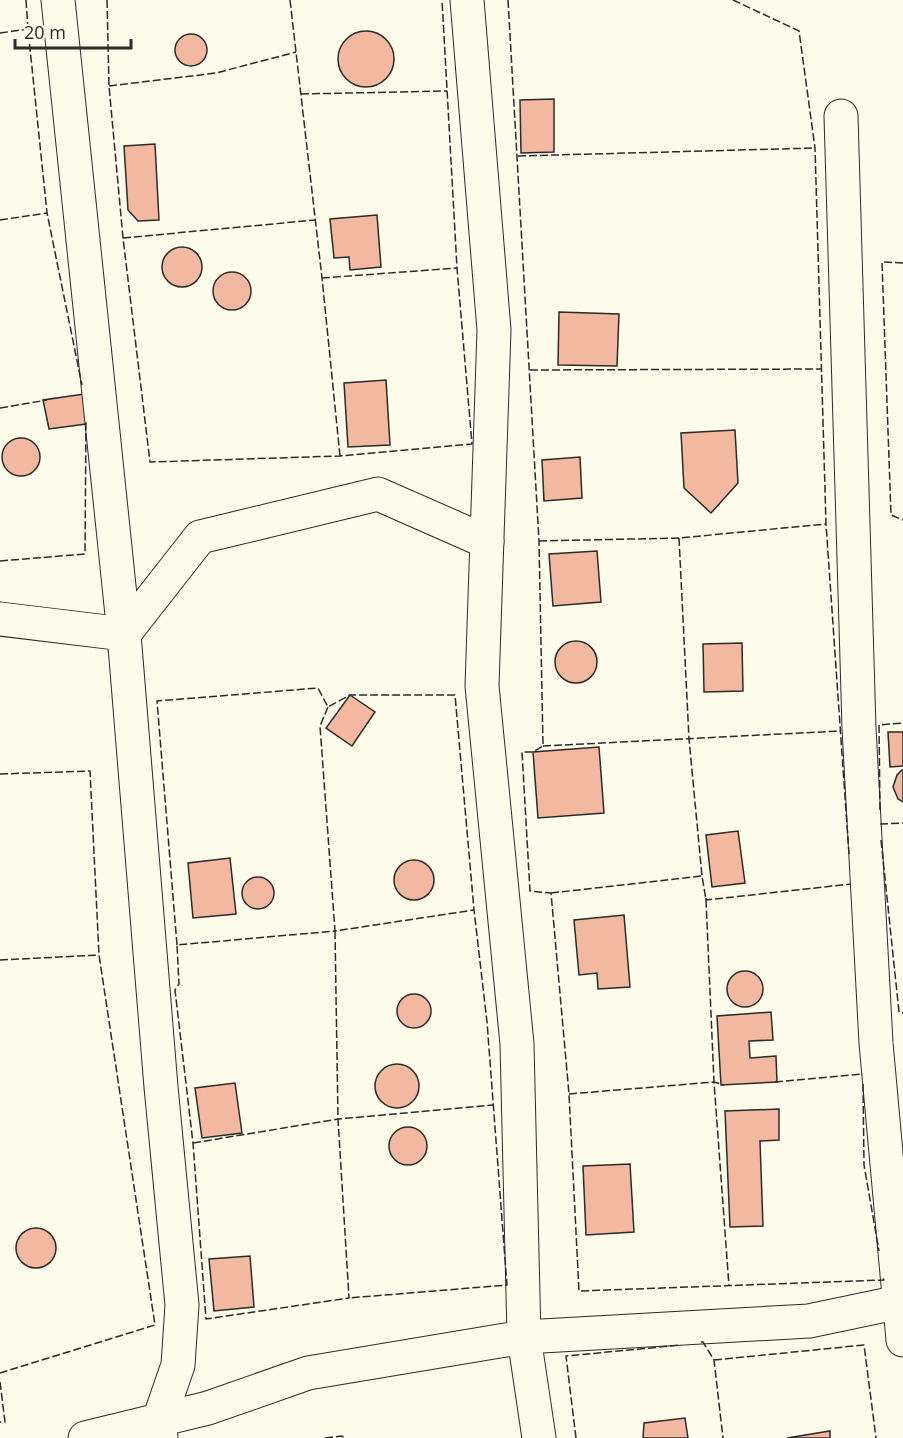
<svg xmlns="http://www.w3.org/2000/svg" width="903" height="1438" viewBox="0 0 903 1438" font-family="'Open Sans',sans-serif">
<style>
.building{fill:#f2b8a0;stroke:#2b2b2b;stroke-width:1.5}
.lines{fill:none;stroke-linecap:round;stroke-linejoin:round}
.minor-casing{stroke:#2b2b2b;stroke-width:35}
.minor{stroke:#fdfbea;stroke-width:33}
.fence{stroke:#2b2b2b;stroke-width:1.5;stroke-dasharray:8 3;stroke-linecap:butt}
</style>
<rect width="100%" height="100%" fill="#fdfbea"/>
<g class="building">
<circle cx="366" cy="59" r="28"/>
<circle cx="191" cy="50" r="16"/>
<polygon points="554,99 554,152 521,153 520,100"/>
<polygon points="155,144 159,220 138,221 128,210 124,146"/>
<polygon points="377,215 381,267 350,270 349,257 334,258 330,219"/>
<circle cx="182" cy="267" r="20"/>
<circle cx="232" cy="291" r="19"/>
<polygon points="559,312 619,314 617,366 558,365"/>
<polygon points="386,380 390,445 348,447 344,383"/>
<polygon points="84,394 86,424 49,429 43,400"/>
<polygon points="735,430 738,483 711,513 684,488 681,433"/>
<circle cx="21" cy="457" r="19"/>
<polygon points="580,457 582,498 544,501 542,460"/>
<polygon points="597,551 601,602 553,606 549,554"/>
<circle cx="576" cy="662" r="21"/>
<polygon points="742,643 743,691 704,692 703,644"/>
<polygon points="350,695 375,712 352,746 326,728"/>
<polygon points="888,732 903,732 903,766 890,767"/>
<polygon points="599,747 604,813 538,818 533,752"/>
<polygon points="902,770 903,770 903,802 898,799 893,787 897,775"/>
<polygon points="738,831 745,883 712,887 706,835"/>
<polygon points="230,858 236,914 193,918 188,863"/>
<circle cx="414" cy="880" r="20"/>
<circle cx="258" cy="893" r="16"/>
<polygon points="624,915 630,987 598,989 597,973 579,975 574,920"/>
<circle cx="745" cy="989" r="18"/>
<circle cx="414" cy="1011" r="17"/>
<polygon points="771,1012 773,1040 749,1041 750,1058 776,1056 777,1082 721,1085 717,1016"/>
<circle cx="397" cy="1086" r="22"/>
<polygon points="235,1083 242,1133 202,1138 195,1088"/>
<polygon points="779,1109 779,1140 760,1141 763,1226 730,1227 725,1111"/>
<circle cx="408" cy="1146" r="19"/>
<polygon points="630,1164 634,1232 586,1235 583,1166"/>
<circle cx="36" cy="1248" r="20"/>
<polygon points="250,1256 254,1307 214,1311 209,1259"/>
<polygon points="685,1418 688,1438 643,1438 644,1423"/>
<polygon points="830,1431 830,1438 787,1438"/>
</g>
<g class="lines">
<defs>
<g id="minor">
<polyline points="58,0 124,634 161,1087 182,1305 178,1365 159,1420 161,1438"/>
<polyline points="467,0 494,330 482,686 517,1044 524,1337 539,1438"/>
<polyline points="841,116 859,728 876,1043 903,1340"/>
<polyline points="0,619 124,634 200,537 378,494 487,542"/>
<polyline points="85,1438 208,1408 308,1373 524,1337 809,1321 900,1302 903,1298"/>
</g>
</defs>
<use href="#minor" class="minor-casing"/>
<use href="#minor" class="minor"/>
<g class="fence">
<polyline points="26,0 28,29 47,213 82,385"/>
<polyline points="107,0 109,86 123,238 150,462 340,456 472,444 457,268 442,0"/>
<polyline points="290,0 322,278 340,456"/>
<polyline points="508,0 539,541 543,746 533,752 522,752 530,891 551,893 569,1094 579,1291 884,1280 883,1278"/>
<polyline points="733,0 799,31 815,148 826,524 849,854"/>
<polyline points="0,33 28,29"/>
<polyline points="109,86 216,73 296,52"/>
<polyline points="301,94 447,91"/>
<polyline points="518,156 815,148"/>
<polyline points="0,220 47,213"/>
<polyline points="123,238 315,220"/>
<polyline points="903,263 882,262 891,515 903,520"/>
<polyline points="322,278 457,268"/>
<polyline points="530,370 822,369"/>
<polyline points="0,408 47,400"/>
<polyline points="679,538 689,739 702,876 706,900 714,1082 729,1286"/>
<polyline points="539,541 679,538 826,524"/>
<polyline points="0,561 85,554 86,421"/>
<polyline points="328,707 320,726 335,931 474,910"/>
<polyline points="543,746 840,731"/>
<polyline points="0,774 90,771 99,955 155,1325 0,1373"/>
<polyline points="880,810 879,725 903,723"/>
<polyline points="880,824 903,823"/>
<polyline points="881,840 899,1012 903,1013"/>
<polyline points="551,893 702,876 702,877"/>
<polyline points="706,898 706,900 851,884"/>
<polygon points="335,931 338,1119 349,1298 206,1319 193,1143 175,990 179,984 177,945"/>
<polyline points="177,945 157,701 318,688 328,707 350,695 455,695 474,910 487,1022 507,1285 349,1298"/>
<polyline points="0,960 99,955"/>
<polyline points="775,1082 863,1074"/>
<polyline points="863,1084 864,1165 879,1251"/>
<polyline points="569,1094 714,1082 724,1085"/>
<polyline points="193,1143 338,1119 493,1105"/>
<polyline points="701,1342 703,1342 714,1360 723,1438"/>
<polyline points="714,1360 864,1345 876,1438"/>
<polyline points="0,1382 5,1422 0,1422"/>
<polyline points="325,1438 342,1436 345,1438"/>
<polyline points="576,1438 566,1356 681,1345"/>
</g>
</g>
<path d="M15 39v9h116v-9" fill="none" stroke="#2b2b2b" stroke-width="3"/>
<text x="24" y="39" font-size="18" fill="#2b2b2b" stroke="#fdfbea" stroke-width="4.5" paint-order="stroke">20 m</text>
</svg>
